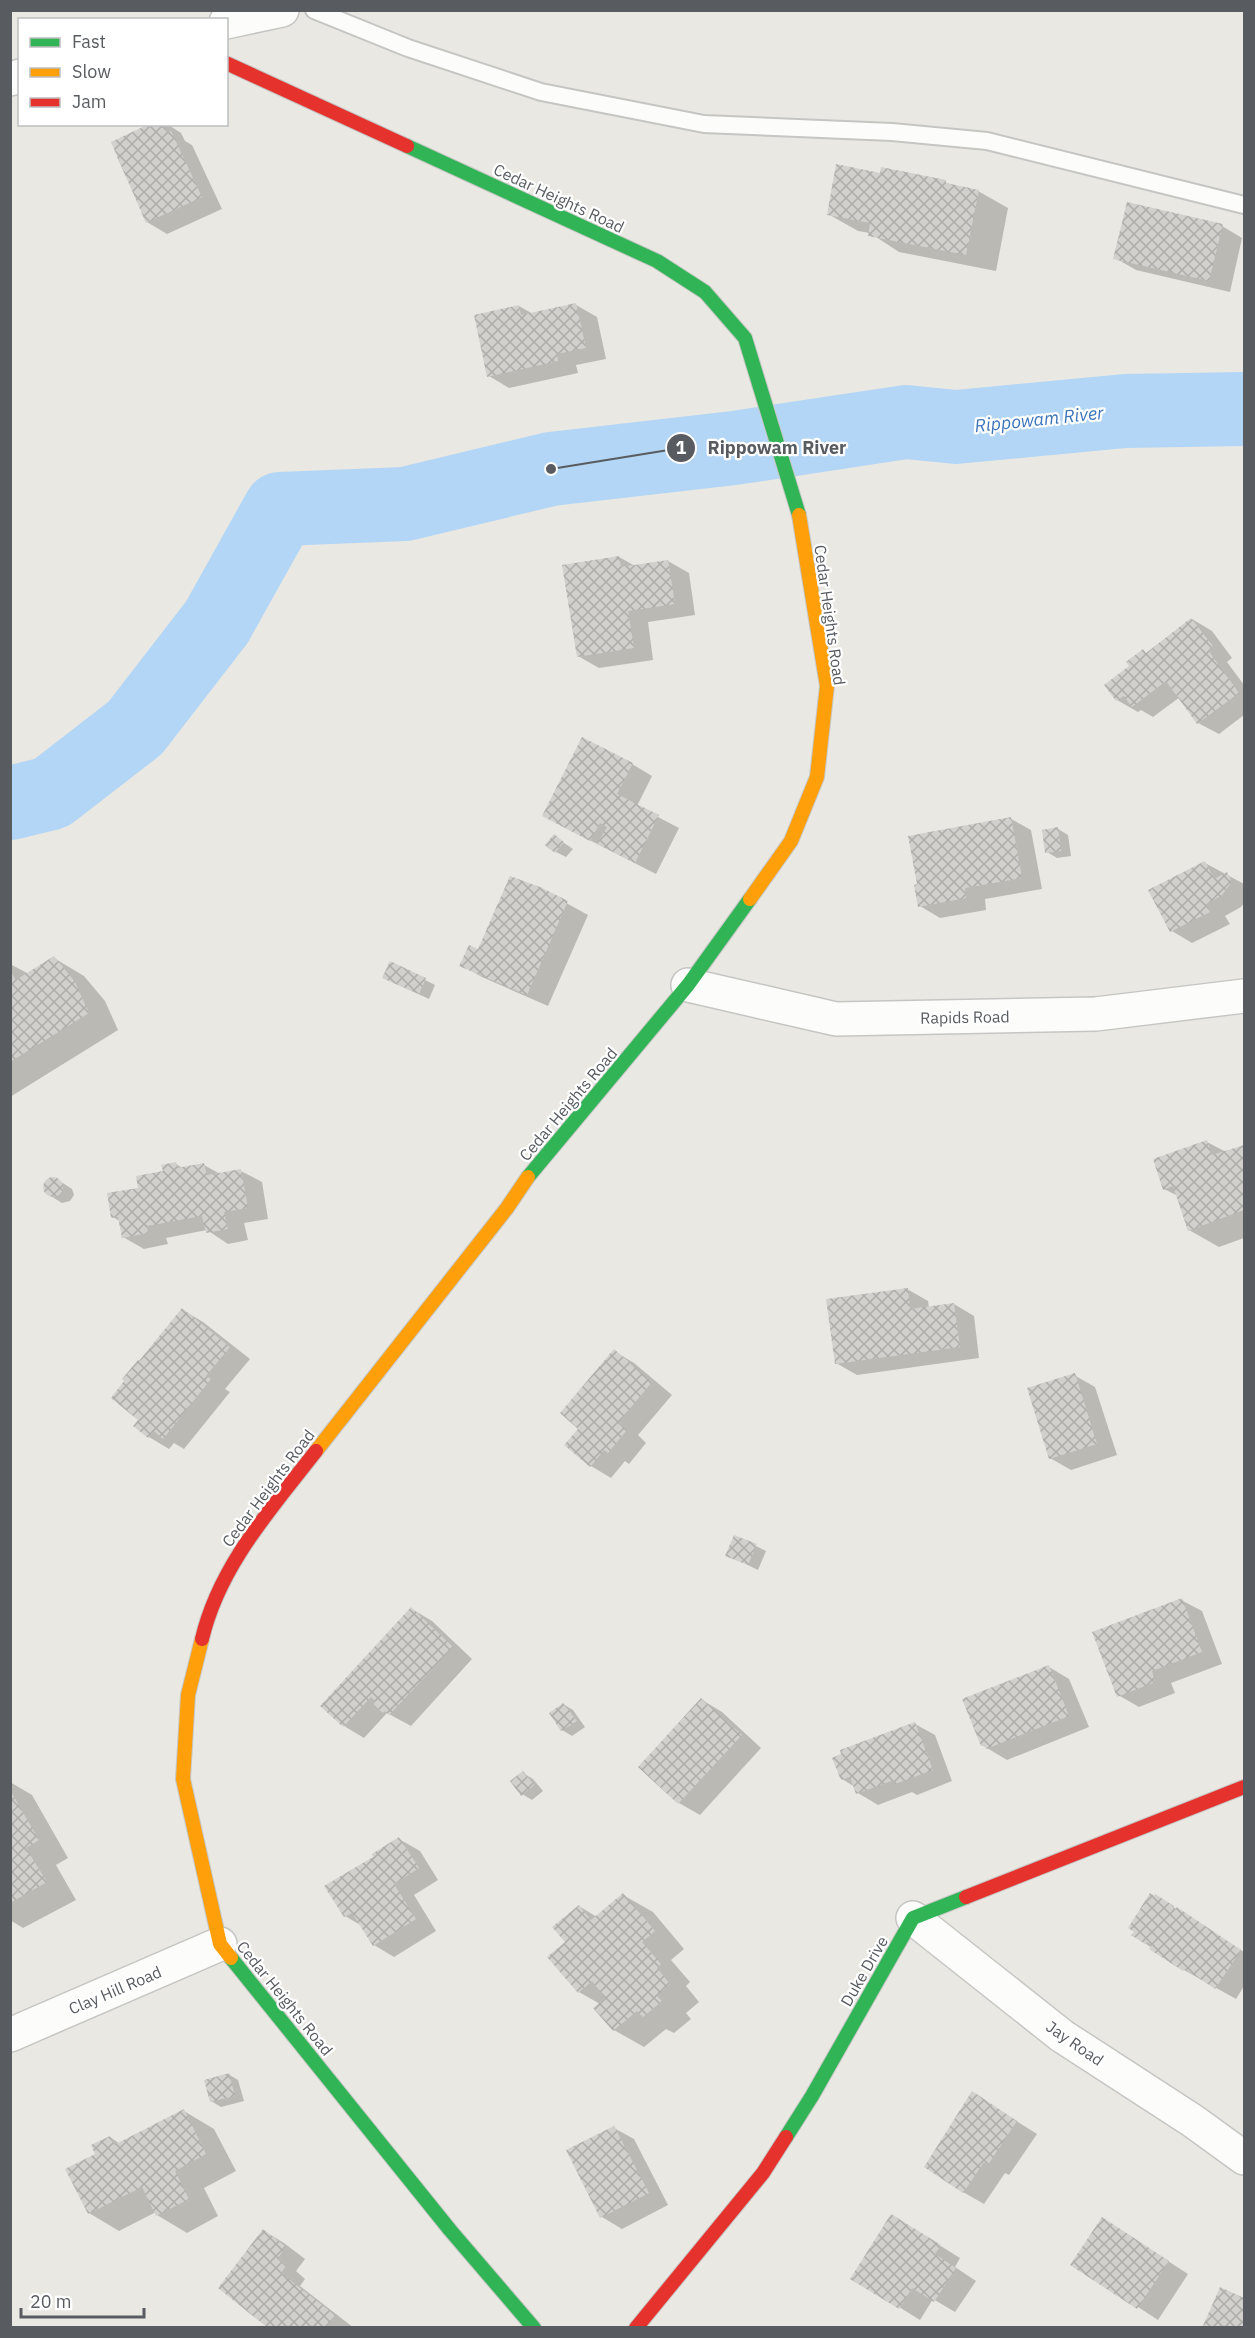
<svg xmlns="http://www.w3.org/2000/svg" width="1255" height="2338" viewBox="0 0 1255 2338" font-family="'IBM Plex Sans',sans-serif">
<style>
.shadow{fill:#0003}
.lines{fill:none;stroke-linecap:round;stroke-linejoin:round}
.river{stroke:#b3d6f6;stroke-width:74}
.building{fill:url(#building-cross-hatch)}
.lane-casing{stroke:#c5c6c4;stroke-width:20}
.street-casing{stroke:#c5c6c4;stroke-width:36}
.fast-casing{stroke:#c6c7c6;stroke-width:16}
.slow-casing{stroke:#c6c7c6;stroke-width:16}
.jam-casing{stroke:#c6c7c6;stroke-width:16}
.lane{stroke:#fcfcfb;stroke-width:16}
.street{stroke:#fcfcfb;stroke-width:33}
.fast{stroke:#30b455;stroke-width:14}
.slow{stroke:#ff9f0a;stroke-width:14}
.jam{stroke:#e5322d;stroke-width:14}
.labels{text-anchor:middle;dominant-baseline:central;stroke-width:4.5;stroke-linejoin:round;paint-order:stroke}
.street-label{font-size:16px;fill:#585c61;stroke:#fff}
.water-label{font-size:18px;font-style:italic;fill:#3c74ba;stroke:#fff}
.leader{fill:none;stroke:#585c61;stroke-width:2}
.callout-dot{fill:#585c61;stroke:#fff;stroke-width:2}
.mark-label{font-size:18px;text-anchor:middle;font-weight:bold;fill:#fff}
.callout-label{font-size:18px;text-anchor:middle;font-weight:bold;fill:#585c61;stroke:#fff;stroke-width:4.5;stroke-linejoin:round;paint-order:stroke}
</style>
<defs>
<pattern id="building-cross-hatch" width="8" height="8" patternUnits="userSpaceOnUse" patternTransform="scale(1.5)"><rect width="8" height="8" fill="#d1d0cc"/><path d="M0 0l8 8M0 8l8-8" fill="none" stroke="#acaca9"/></pattern>
</defs>
<rect width="100%" height="100%" fill="#e9e8e2"/>
<g class="shadow">
<polygon points="153,124 167,124 181,133 185,141 192,145 222,209 167,234 147,222 117,157"/>
<polygon points="882,174 945,182 953,186 978,191 1008,208 996,271 899,252 870,233 858,231 828,214"/>
<polygon points="1222,226 1242,238 1230,292 1136,270 1115,258"/>
<polygon points="576,305 597,317 606,359 576,365 578,373 509,388 489,376 519,306 533,314"/>
<polygon points="619,557 635,566 668,561 689,573 695,615 648,622 653,660 599,668 578,656"/>
<polygon points="1192,619 1212,631 1232,658 1227,662 1244,685 1244,715 1219,734 1198,723 1180,697 1153,717 1141,710 1138,712 1117,700 1106,685"/>
<polygon points="632,764 652,776 637,806 679,828 656,874 564,827"/>
<polygon points="1011,819 1031,830 1042,889 985,899 986,910 940,918 920,906"/>
<polygon points="1058,829 1068,835 1071,856 1057,858 1047,852"/>
<polygon points="554,836 573,849 566,857 556,852"/>
<polygon points="1205,863 1244,884 1244,903 1241,907 1225,916 1230,924 1192,943 1172,931"/>
<polygon points="539,888 588,915 548,1006 482,977 461,965 478,951"/>
<polygon points="54,958 84,976 105,1001 118,1030 10,1097 10,964 29,974"/>
<polygon points="391,963 435,985 429,999 394,983"/>
<polygon points="1207,1142 1226,1152 1244,1146 1244,1238 1219,1247 1189,1230 1178,1196 1164,1189"/>
<polygon points="176,1164 184,1169 204,1165 220,1174 241,1171 262,1182 268,1219 244,1223 248,1240 228,1244 207,1230 166,1238 168,1244 144,1249 123,1237 121,1222 113,1217 140,1189"/>
<polygon points="49,1178 55,1178 72,1189 74,1195 70,1201 62,1203 46,1193 44,1186"/>
<polygon points="907,1289 928,1301 929,1308 954,1304 974,1316 979,1358 857,1375 836,1363"/>
<polygon points="183,1310 203,1322 250,1359 225,1389 230,1392 184,1449 174,1443 169,1449 149,1437 140,1419"/>
<polygon points="614,1351 634,1363 672,1395 638,1435 646,1443 629,1464 625,1461 611,1478 591,1466 580,1428"/>
<polygon points="1074,1375 1095,1387 1117,1455 1071,1470 1050,1458"/>
<polygon points="756,1546 766,1551 758,1570 727,1555"/>
<polygon points="1181,1600 1202,1611 1222,1664 1171,1683 1175,1693 1139,1707 1118,1695"/>
<polygon points="412,1609 432,1621 472,1659 411,1726 387,1713 364,1738 344,1726"/>
<polygon points="1049,1667 1069,1679 1089,1727 1007,1760 982,1745"/>
<polygon points="702,1700 722,1712 761,1748 700,1815 679,1803 640,1767"/>
<polygon points="563,1704 573,1710 585,1727 572,1736 562,1730 551,1713"/>
<polygon points="915,1724 935,1735 952,1781 917,1795 912,1792 878,1805 858,1793 855,1787 842,1779"/>
<polygon points="523,1773 533,1779 543,1791 532,1800 522,1794"/>
<polygon points="10,1782 32,1795 68,1858 56,1865 76,1900 23,1928 10,1920"/>
<polygon points="399,1839 420,1851 438,1880 414,1895 436,1931 394,1957 374,1945 362,1926 345,1916 375,1857"/>
<polygon points="623,1895 653,1912 684,1949 671,1960 690,1982 686,1986 699,2002 686,2013 691,2019 674,2033 666,2029 644,2047 614,2030 600,2004 579,1992 567,1942 579,1906 597,1917"/>
<polygon points="1156,1896 1244,1952 1244,1986 1236,1999 1184,1970 1133,1935"/>
<polygon points="228,2074 238,2080 244,2101 221,2107 211,2101"/>
<polygon points="972,2093 1037,2134 1009,2175 1005,2173 984,2204 963,2192"/>
<polygon points="184,2111 214,2129 236,2171 204,2188 218,2216 187,2233 157,2215 156,2212 119,2231 89,2213 110,2137 120,2144"/>
<polygon points="614,2128 634,2139 668,2205 622,2229 602,2217"/>
<polygon points="1103,2219 1188,2274 1158,2320 1072,2264"/>
<polygon points="912,2228 960,2258 955,2267 976,2281 955,2312 933,2299 920,2320 852,2278"/>
<polygon points="264,2231 284,2243 305,2259 296,2271 305,2279 300,2286 354,2328 270,2328"/>
</g>
<g class="lines">
<polyline class="river" points="10,803 51,793 135,728 217,622 280,509 405,504 551,469 734,448 906,422 956,427 1125,411 1244,409"/>
</g>
<g class="building">
<polygon points="149,124 163,124 167,133 171,131 202,197 146,223 111,142"/>
<polygon points="836,164 880,173 881,167 946,180 946,183 979,190 966,255 868,236 870,223 827,215"/>
<polygon points="1127,202 1223,224 1209,281 1113,259"/>
<polygon points="576,303 586,348 557,354 558,361 487,377 474,315 519,305 521,315"/>
<polygon points="619,556 621,567 668,560 675,604 628,611 634,648 577,657 562,565"/>
<polygon points="1191,618 1213,646 1208,650 1239,693 1197,724 1166,681 1132,707 1124,696 1116,701 1104,685 1129,666 1126,662 1143,649 1146,653"/>
<polygon points="582,737 633,763 617,794 659,815 635,863 597,844 607,827 600,823 590,841 542,816"/>
<polygon points="1011,817 1022,878 965,888 966,898 918,907 914,885 917,884 908,836"/>
<polygon points="1058,827 1061,851 1045,853 1042,830"/>
<polygon points="554,834 564,842 555,853 545,845"/>
<polygon points="1205,861 1214,879 1227,872 1232,882 1221,896 1206,904 1210,912 1170,932 1148,890"/>
<polygon points="510,876 540,887 568,901 527,995 459,966 469,945 478,949"/>
<polygon points="54,956 75,982 89,1013 10,1062 10,971 16,980"/>
<polygon points="390,961 426,978 419,994 382,978"/>
<polygon points="1207,1140 1212,1155 1244,1145 1244,1210 1188,1231 1173,1186 1163,1190 1153,1159"/>
<polygon points="176,1162 177,1168 204,1163 207,1175 241,1169 248,1208 224,1212 228,1229 206,1233 202,1216 147,1226 148,1233 122,1238 118,1217 111,1218 107,1193 138,1188 136,1176 163,1171 161,1165"/>
<circle cx="53" cy="1187" r="10"/>
<polygon points="908,1288 910,1309 954,1303 960,1347 835,1364 826,1299"/>
<polygon points="182,1308 230,1347 206,1376 211,1379 163,1439 154,1431 148,1438 133,1426 138,1420 111,1398 124,1381 122,1379 138,1360 139,1361"/>
<polygon points="614,1349 652,1382 618,1423 627,1430 608,1453 604,1450 590,1467 564,1445 578,1429 560,1413"/>
<polygon points="1075,1373 1097,1444 1049,1459 1027,1388"/>
<polygon points="734,1535 757,1544 748,1565 725,1556"/>
<polygon points="1182,1598 1202,1652 1152,1671 1155,1682 1117,1697 1092,1632"/>
<polygon points="411,1607 453,1647 389,1715 385,1711 383,1713 373,1704 375,1701 371,1697 343,1727 320,1706"/>
<polygon points="1049,1665 1069,1716 986,1749 984,1745 981,1746 962,1699"/>
<polygon points="701,1698 742,1735 678,1804 638,1767"/>
<polygon points="563,1703 577,1721 561,1731 549,1713"/>
<polygon points="915,1722 933,1770 895,1784 894,1780 856,1794 850,1777 841,1780 832,1758 841,1754 840,1750"/>
<polygon points="523,1771 534,1785 521,1796 510,1781"/>
<polygon points="10,1790 39,1840 26,1848 47,1882 10,1903"/>
<polygon points="399,1837 419,1868 394,1884 416,1919 373,1946 352,1913 344,1917 324,1886 373,1857 372,1854"/>
<polygon points="623,1893 655,1931 642,1942 661,1964 657,1968 670,1984 657,1996 662,2001 643,2017 637,2011 613,2031 593,2008 605,1998 592,1981 578,1993 547,1957 565,1942 552,1927 579,1905 591,1920"/>
<polygon points="1150,1893 1154,1896 1155,1894 1174,1906 1173,1909 1175,1910 1177,1907 1241,1950 1215,1989 1185,1969 1183,1971 1149,1949 1152,1945 1147,1942 1145,1944 1131,1935 1134,1932 1128,1928"/>
<polygon points="229,2073 235,2096 210,2102 204,2080"/>
<polygon points="972,2091 1017,2121 988,2165 984,2162 963,2193 924,2167"/>
<polygon points="184,2109 206,2154 175,2171 189,2199 156,2216 142,2187 88,2214 65,2169 95,2154 91,2145 110,2136 114,2145"/>
<polygon points="614,2126 649,2193 600,2218 566,2150"/>
<polygon points="891,2214 941,2245 935,2254 956,2268 934,2302 912,2288 899,2309 850,2279"/>
<polygon points="1102,2217 1169,2261 1137,2309 1070,2265"/>
<polygon points="263,2229 286,2247 277,2259 286,2266 281,2273 335,2315 326,2328 268,2328 218,2288"/>
<polygon points="1220,2287 1244,2298 1244,2328 1202,2328"/>
</g>
<g class="lines">
<defs>
<polyline id="lane" points="314,10 408,48 541,92 704,124 892,132 987,141 1244,205"/>
<g id="street">
<polyline points="226,22 282,10"/>
<polyline points="10,79 20,76"/>
<polyline points="688,985 836,1019 1096,1014 1244,996"/>
<polyline points="913,1918 1062,2036 1193,2121 1244,2158"/>
<polyline points="10,2035 220,1944"/>
</g>
<g id="fast">
<polyline points="407,146 657,261 705,292 745,338 799,515"/>
<polyline points="528,1177 688,985 750,899"/>
<polyline points="231,1958 450,2230 534,2328"/>
<polyline points="786,2137 812,2096 913,1918 966,1897"/>
</g>
<g id="slow">
<polyline points="750,899 791,841 817,777 827,686 799,515"/>
<polyline points="316,1451 507,1208 528,1177"/>
<polyline points="202,1639 188,1695 183,1779 220,1944 231,1958"/>
</g>
<g id="jam">
<polyline points="226,63 407,146"/>
<path d="M202 1639C219 1566 271 1509 316 1451"/>
<polyline points="966,1897 1244,1787"/>
<polyline points="636,2328 763,2173 786,2137"/>
</g>
</defs>
<use href="#lane" class="lane-casing"/>
<use href="#street" class="street-casing"/>
<use href="#fast" class="fast-casing"/>
<use href="#slow" class="slow-casing"/>
<use href="#jam" class="jam-casing"/>
<use href="#lane" class="lane"/>
<use href="#street" class="street"/>
<use href="#fast" class="fast"/>
<use href="#slow" class="slow"/>
<use href="#jam" class="jam"/>
</g>
<g class="labels">
<g class="street-label">
<text transform="translate(559 198) rotate(25)">Cedar Heights Road</text>
<text transform="translate(830 615) rotate(82)">Cedar Heights Road</text>
<text transform="translate(965 1017) rotate(-1)">Rapids Road</text>
<text transform="translate(568 1104) rotate(-50)">Cedar Heights Road</text>
<text transform="translate(268 1488) rotate(-53)">Cedar Heights Road</text>
<text transform="translate(864 1971) rotate(-60)">Duke Drive</text>
<text transform="translate(115 1990) rotate(-23)">Clay Hill Road</text>
<text transform="translate(285 1998) rotate(51)">Cedar Heights Road</text>
<text transform="translate(1075 2043) rotate(35)">Jay Road</text>
</g>
<g class="water-label">
<text transform="translate(1039 419) rotate(-6)">Rippowam River</text>
</g>
</g>
<path class="leader" d="M551 469L681 448"/>
<g class="callout-dot">
<circle cx="551" cy="469" r="6"/>
<circle cx="681" cy="448" r="15"/>
</g>
<g class="mark-label">
<text x="681" y="454">1</text>
</g>
<g class="callout-label">
<text x="777" y="454">Rippowam River</text>
</g>
<rect width="1255" height="2338" fill="none" stroke="#585c61" stroke-width="24"/>
<rect x="18" y="18" width="210" height="108" fill="#ffffff" stroke="#bcbec0" stroke-width="1.5"/>
<rect x="30" y="38" width="30" height="9" fill="#30b455" stroke="#bcbec0" stroke-width="1.5"/>
<text x="72" y="48" font-size="18" fill="#585c61">Fast</text>
<rect x="30" y="68" width="30" height="9" fill="#ff9f0a" stroke="#bcbec0" stroke-width="1.5"/>
<text x="72" y="78" font-size="18" fill="#585c61">Slow</text>
<rect x="30" y="98" width="30" height="9" fill="#e5322d" stroke="#bcbec0" stroke-width="1.5"/>
<text x="72" y="108" font-size="18" fill="#585c61">Jam</text>
<path d="M21 2308v9h123v-9" fill="none" stroke="#585c61" stroke-width="3"/>
<text x="30" y="2308" font-size="18" fill="#585c61" stroke="#ffffff" stroke-width="4.5" paint-order="stroke">20 m</text>
</svg>
